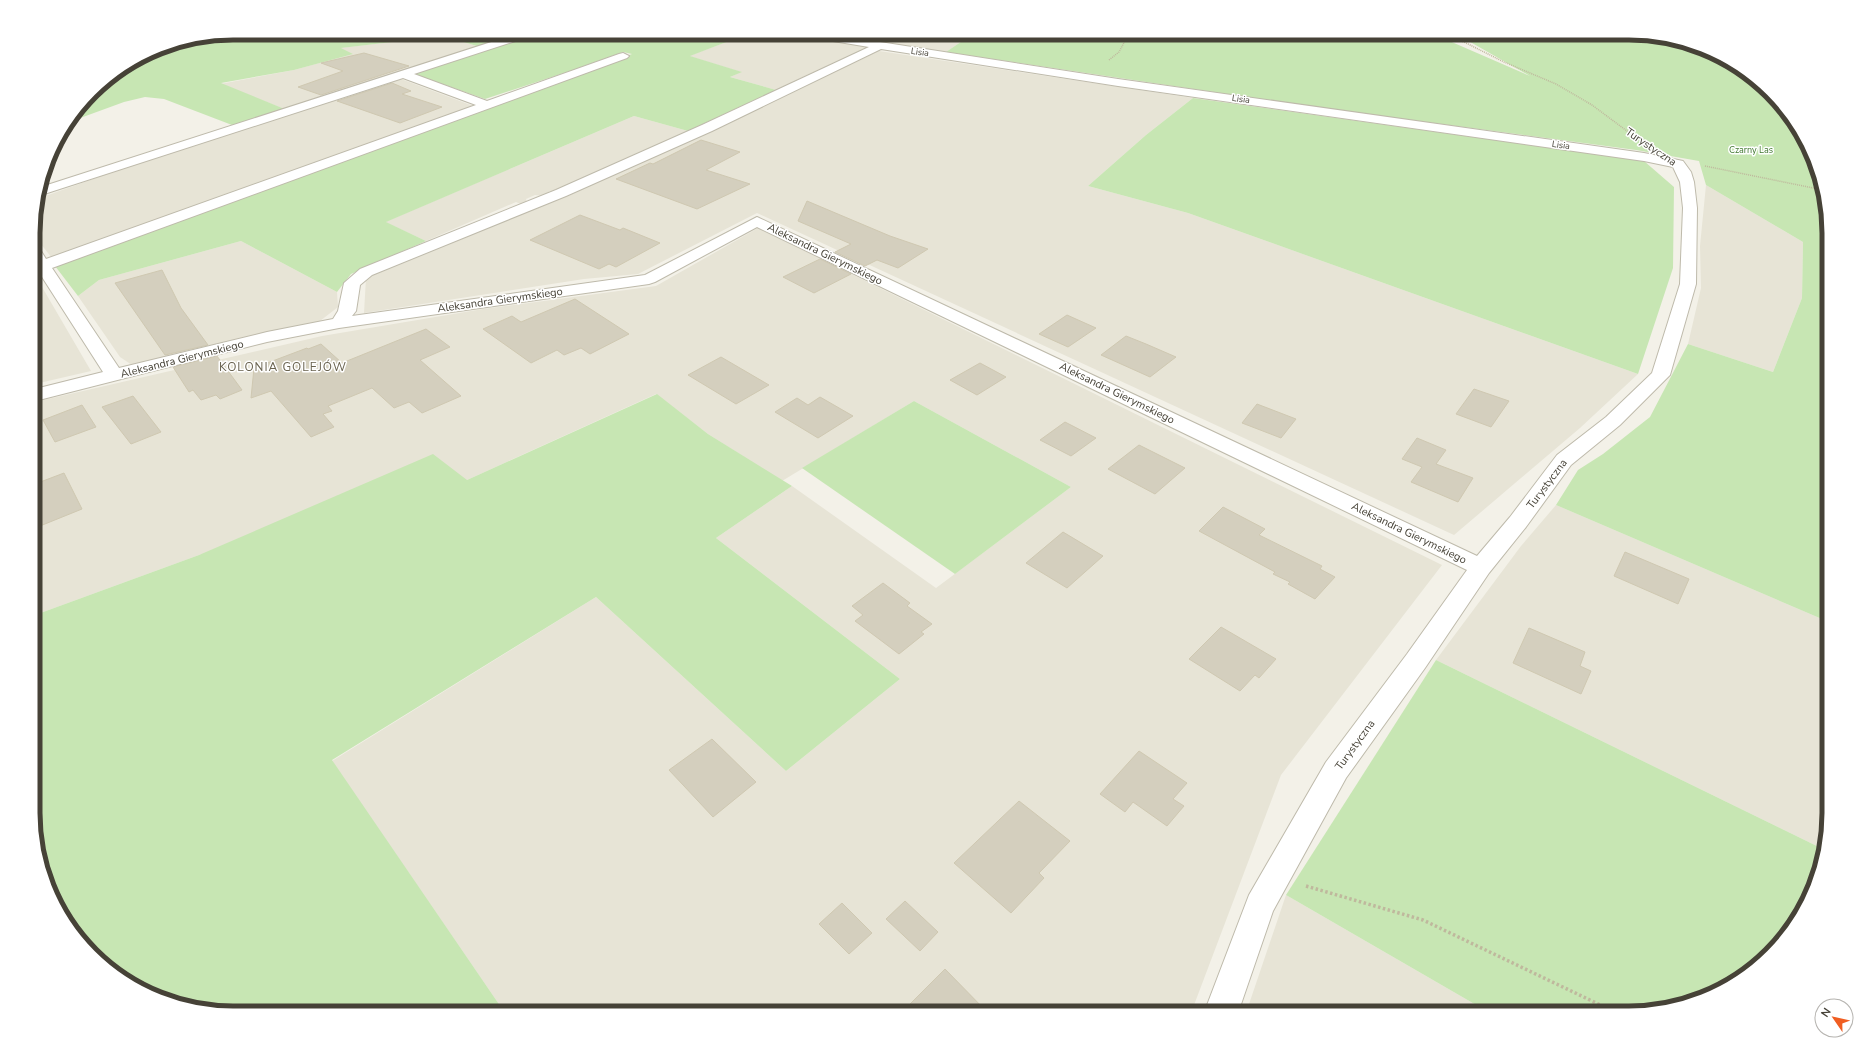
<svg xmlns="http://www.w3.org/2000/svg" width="1862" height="1046" viewBox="0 0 1862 1046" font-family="'Nunito Sans',sans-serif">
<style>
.residential{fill:#e7e4d6}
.green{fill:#c7e6b3}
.building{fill:#d4cfbe;stroke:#cfc8b1}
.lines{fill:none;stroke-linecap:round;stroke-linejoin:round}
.minor-casing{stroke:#bebaab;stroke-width:2}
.path-far1{stroke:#bfb89d;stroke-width:1.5;stroke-dasharray:1 1;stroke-linecap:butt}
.path{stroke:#bfb89d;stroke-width:3.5;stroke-dasharray:2.5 2.5;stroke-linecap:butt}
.minor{fill:#fff;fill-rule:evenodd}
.labels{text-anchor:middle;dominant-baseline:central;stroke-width:3;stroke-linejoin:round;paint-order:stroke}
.far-street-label{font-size:9px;fill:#464237;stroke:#fff}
.far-park-label{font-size:9px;fill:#3e762d;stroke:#fff}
.street-label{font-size:11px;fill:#464237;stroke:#fff}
.neighbourhood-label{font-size:12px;letter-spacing:1px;fill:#69624f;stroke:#fff}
.rim{fill:none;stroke:#464237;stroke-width:5}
</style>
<rect width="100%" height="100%" fill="#f3f1e8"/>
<g class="residential">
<polygon points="750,33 789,33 865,46 869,49 820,71 813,72 776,90 730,77 741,72 689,56"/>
<polygon points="827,33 974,33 946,52"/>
<polygon points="444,36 480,47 287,110 220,84 294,70 352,54 340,48"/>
<polygon points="879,51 1193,98 1146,135 1088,186 1188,213 1638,374 1580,428 1454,535 757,213 638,274 584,279 364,313 366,278 572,194"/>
<polygon points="401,79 476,107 324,159 52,258 40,243 42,237 35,228 35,207 37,199 155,157 284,115 287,116"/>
<polygon points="634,116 688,131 554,191 550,191 544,196 535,195 526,199 527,203 523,205 516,202 426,241 385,222"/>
<polygon points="1706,185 1803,242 1802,298 1773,372 1688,344 1701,288 1700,246"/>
<polygon points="758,228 1442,565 1281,775 1191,1013 505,1013 332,761 596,597 786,771 900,679 716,538 792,486 936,588 1071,487 914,401 782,481 708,434 656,394 467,480 199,555 35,615 35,402 322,336 483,309 656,286"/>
<polygon points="241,241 337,292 338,307 320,321 132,365 120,357 78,296 99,280"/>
<polygon points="35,275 91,371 35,384"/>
<polygon points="1556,505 1829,622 1829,826 1825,850 1436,660 1521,546"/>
<polygon points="1286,895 1490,1013 1246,1013"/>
</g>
<g class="green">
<polygon points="233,33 521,33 480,47 444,36 341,48 353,54 294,70 221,83 287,110 232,125 164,99 145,97 124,102 72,121 101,83 157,48"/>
<polygon points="534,33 750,33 690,56 742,72 730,77 776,90 688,131 634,116 386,222 426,241 351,274 337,292 241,241 99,280 78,296 55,266 632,54 623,52 570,71 485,99 414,74"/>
<polygon points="974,33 1431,33 1530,76 1465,39 1448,33 1629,33 1680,40 1729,60 1770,91 1795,122 1818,169 1829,220 1829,622 1556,505 1578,470 1603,454 1650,417 1688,344 1773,372 1802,298 1803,242 1706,185 1699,161 1636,150 1313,107 946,52"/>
<polygon points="1193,98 1644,161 1674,187 1673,268 1638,374 1188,213 1088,186 1146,135"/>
<polygon points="657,394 708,434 792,486 716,538 900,679 786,771 596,597 332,760 505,1013 233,1013 182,1006 133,986 92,955 67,924 44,877 35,839 35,615 199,555 433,454 467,480"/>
<polygon points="914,401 1071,487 955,574 802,468"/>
<polygon points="1436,660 1825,850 1822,865 1802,913 1771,954 1740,979 1693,1002 1642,1013 1490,1013 1286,895"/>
</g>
<g class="building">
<polygon points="364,53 409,66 321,95 298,87 343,71 321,63"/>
<polygon points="392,83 411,91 402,94 442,107 400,123 337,101"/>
<polygon points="701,140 740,152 706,170 750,184 697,209 616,179 650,163 653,164"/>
<polygon points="807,201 890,236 928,249 898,268 877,260 865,266 835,252 851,244 798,221"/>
<polygon points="580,215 620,230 623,228 660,243 616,267 609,264 599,269 530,240"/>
<polygon points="820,259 851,274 814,293 783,277"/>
<polygon points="162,270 181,308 208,345 165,355 115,283"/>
<polygon points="575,299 629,334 590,354 581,348 564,355 557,350 531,363 483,329 512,316 521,322"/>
<polygon points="1067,315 1096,328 1068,347 1039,334"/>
<polygon points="426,329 450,347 420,360 461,396 422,413 409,402 394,408 372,388 328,406 332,411 323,414 334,427 311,437 271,391 251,398 254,368 307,348 308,349 321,344 342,363"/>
<polygon points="1126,336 1146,344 1176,357 1150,377 1101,355"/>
<polygon points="217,356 242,390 220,399 216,395 201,400 193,390 189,392 173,367"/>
<polygon points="721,357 769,385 736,404 688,375"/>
<polygon points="980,363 1006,377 977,395 950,380"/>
<polygon points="1474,389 1509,401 1491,427 1456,414"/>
<polygon points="133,396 161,432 131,444 102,407"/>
<polygon points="820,397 853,416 818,438 775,412 797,398 808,405"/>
<polygon points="1257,404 1296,419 1281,438 1242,423"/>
<polygon points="82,405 96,427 55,442 43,420"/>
<polygon points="1065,422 1096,438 1071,456 1040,440"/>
<polygon points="1417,438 1446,450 1436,464 1473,478 1458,502 1411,482 1422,467 1402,459"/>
<polygon points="1139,445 1185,468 1155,494 1108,469"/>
<polygon points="64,473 82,509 35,528 35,484"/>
<polygon points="1223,507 1265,529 1259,535 1322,566 1320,569 1335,577 1315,599 1288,584 1290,582 1273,574 1275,572 1199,531"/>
<polygon points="1063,532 1103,556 1067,588 1026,563"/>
<polygon points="1625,552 1689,579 1678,604 1614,576"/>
<polygon points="883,583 910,603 907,606 932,624 921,632 924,634 899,654 855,621 863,615 852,606"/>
<polygon points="1221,627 1276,659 1259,678 1255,675 1240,691 1189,659"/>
<polygon points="1529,628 1585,652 1580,666 1591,671 1581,694 1513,663"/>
<polygon points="712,739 756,782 713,817 669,770"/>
<polygon points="1139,751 1187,783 1173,799 1184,806 1167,826 1133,802 1125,812 1100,794"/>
<polygon points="1019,801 1070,841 1039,873 1044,878 1011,913 954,863"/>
<polygon points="905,901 938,932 920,951 886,919"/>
<polygon points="842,903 872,933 849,954 819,924"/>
<polygon points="945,969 988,1013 901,1013"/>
</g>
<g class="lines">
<defs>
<path id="minor" d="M519 33H535L534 35 414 74 487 101 619 54 623 53 629 56 627 58 52 268 119 368 267 332 333 319 338 311 344 283 360 269 556 190 702 125 869 47 803 36 798 33H822L1118 79 1644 153 1683 161 1691 172 1694 182 1697 208 1696 284 1670 375 1620 425 1571 465 1526 527 1489 573 1425 668 1346 778 1273 911 1238 1013H1204L1249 895 1326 762 1407 654 1467 570 757 227 655 282 649 284 339 328 267 342 35 401V389L103 372 35 266V249L41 251 46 259 476 105 403 78 38 196 41 187ZM881 49 1118 86 1644 161 1673 167 1680 182 1683 208 1680 284 1652 373 1606 417 1557 455 1510 517 1477 556 757 217 645 275 352 316 356 311 360 285 372 275 566 196 712 131Z"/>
</defs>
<use href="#minor" class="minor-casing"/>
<g class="path-far1">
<polyline points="1440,33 1464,42 1504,62 1556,84 1592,105 1631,134"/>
<polyline points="1109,60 1119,52 1129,33"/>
<polyline points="1705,166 1823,190"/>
</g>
<polyline class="path" points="1306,886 1423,920 1617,1013"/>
<use href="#minor" class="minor"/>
</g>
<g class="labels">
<g class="far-street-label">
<text transform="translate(920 52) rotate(8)">Lisia</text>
<text transform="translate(1241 99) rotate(8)">Lisia</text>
<text transform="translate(1561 145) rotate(8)">Lisia</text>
</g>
<g class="far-park-label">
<text x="1751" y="150">Czarny Las</text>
</g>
<g class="street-label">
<text transform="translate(1651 147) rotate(34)">Turystyczna</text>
<text transform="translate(825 254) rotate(26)">Aleksandra Gierymskiego</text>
<text transform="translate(500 300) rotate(-8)">Aleksandra Gierymskiego</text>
<text transform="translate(182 359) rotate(-14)">Aleksandra Gierymskiego</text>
<text transform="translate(1117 393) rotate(26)">Aleksandra Gierymskiego</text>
<text transform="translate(1547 484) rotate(-53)">Turystyczna</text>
<text transform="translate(1409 533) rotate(26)">Aleksandra Gierymskiego</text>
<text transform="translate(1355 745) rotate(-54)">Turystyczna</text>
</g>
<g class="neighbourhood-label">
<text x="283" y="367">KOLONIA GOLEJÓW</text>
</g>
</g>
<path d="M0 0H1862V1046H0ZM233 40H1629A193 193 0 0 1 1822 233V813A193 193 0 0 1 1629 1006H233A193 193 0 0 1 40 813V233A193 193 0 0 1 233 40Z" fill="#fff" fill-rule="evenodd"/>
<path class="rim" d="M233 40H1629A193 193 0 0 1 1822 233V813A193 193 0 0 1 1629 1006H233A193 193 0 0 1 40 813V233A193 193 0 0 1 233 40Z"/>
<g transform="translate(1834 1018) rotate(304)"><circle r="19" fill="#ffffff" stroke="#b5b3af"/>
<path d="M0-3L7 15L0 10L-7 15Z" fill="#f05e22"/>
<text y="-6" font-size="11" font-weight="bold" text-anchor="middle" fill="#464237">N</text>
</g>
</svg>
